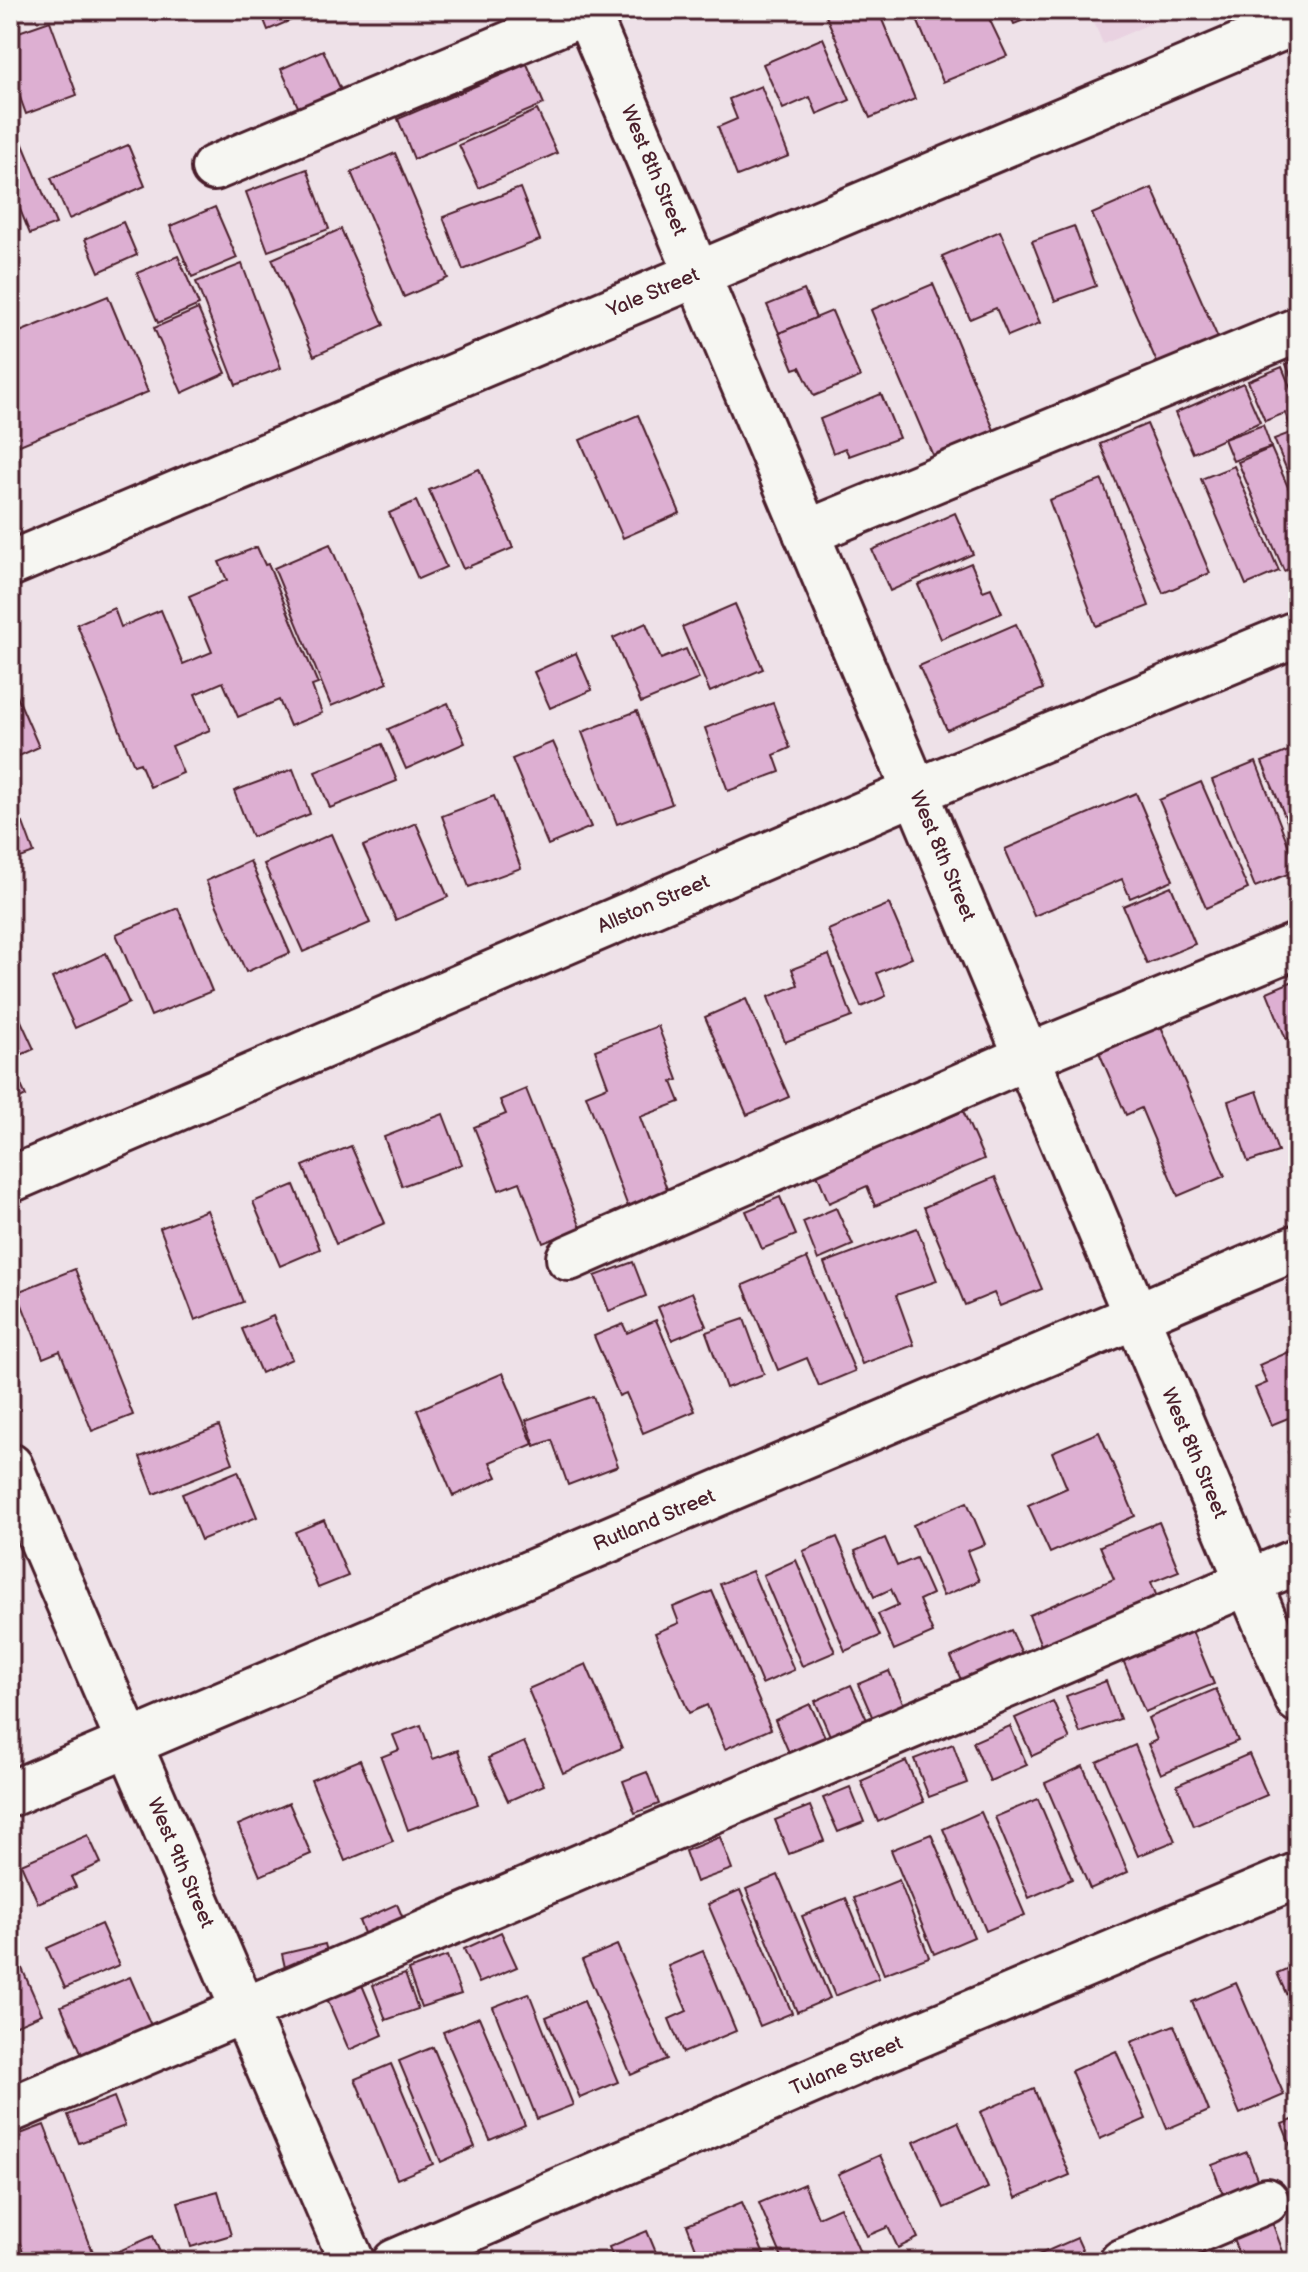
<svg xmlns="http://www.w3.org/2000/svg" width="1308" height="2272" viewBox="0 0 1308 2272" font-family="'Balsamiq Sans',sans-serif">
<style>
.built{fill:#e9d2e1}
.building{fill:#ddafd2;stroke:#4a1f2b;stroke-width:2}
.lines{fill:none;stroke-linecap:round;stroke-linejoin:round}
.minor-casing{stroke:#4a1f2b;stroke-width:50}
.major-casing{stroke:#4a1f2b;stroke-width:50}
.minor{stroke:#f6f6f2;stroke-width:44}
.major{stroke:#f6f6f2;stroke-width:44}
.labels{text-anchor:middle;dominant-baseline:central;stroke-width:6;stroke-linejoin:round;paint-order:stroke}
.street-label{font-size:20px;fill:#4a1f2b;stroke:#f6f6f2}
</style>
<rect width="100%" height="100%" fill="#eee1e8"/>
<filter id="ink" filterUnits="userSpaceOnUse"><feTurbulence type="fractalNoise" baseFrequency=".0125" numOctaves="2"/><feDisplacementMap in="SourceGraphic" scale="16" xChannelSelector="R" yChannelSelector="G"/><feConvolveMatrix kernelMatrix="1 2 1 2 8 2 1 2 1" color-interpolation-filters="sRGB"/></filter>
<g filter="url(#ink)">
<polygon class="built" points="1089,10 1182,10 1103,44"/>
<g class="building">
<polygon points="260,10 315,10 268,30"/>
<polygon points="841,10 878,10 915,99 870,118 826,16"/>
<polygon points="913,10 985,10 1007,56 943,82"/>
<polygon points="1008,10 1049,10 1014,24"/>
<polygon points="50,21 77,95 26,114 10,70 10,35"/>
<polygon points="823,38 850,100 817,114 810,97 783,109 763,64"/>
<polygon points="323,50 341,90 299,109 281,69"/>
<polygon points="527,64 544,104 414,159 398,119"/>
<polygon points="761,86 789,156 737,176 718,127 737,119 729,99"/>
<polygon points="537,110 557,153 479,188 459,145"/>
<polygon points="10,113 56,224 30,234 10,185"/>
<polygon points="128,145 145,186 69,219 51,178"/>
<polygon points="395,153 448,278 404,297 351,172"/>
<polygon points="307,169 329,229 268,251 246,192"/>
<polygon points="520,188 540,240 463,270 443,217"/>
<polygon points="1152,188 1218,338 1158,365 1092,214"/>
<polygon points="215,207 237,258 192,277 170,226"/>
<polygon points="123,222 137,255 99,272 85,239"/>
<polygon points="1074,226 1096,286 1055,301 1032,241"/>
<polygon points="341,229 384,325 314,356 272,259"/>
<polygon points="1000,231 1040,323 1008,336 996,308 970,319 942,256"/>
<polygon points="178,256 199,305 158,323 137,273"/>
<polygon points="242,264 281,368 236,385 196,282"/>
<polygon points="933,284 997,437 936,463 871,310"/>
<polygon points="804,290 816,318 779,333 767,305"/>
<polygon points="108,296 148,392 10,449 10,336"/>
<polygon points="198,309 226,373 182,393 154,328"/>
<polygon points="832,311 860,377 814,396 800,367 794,369 779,333"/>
<polygon points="1298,359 1298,394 1286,364"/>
<polygon points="1282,367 1298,406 1298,497 1274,439 1293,432 1285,413 1265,421 1248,381"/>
<polygon points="1243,383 1260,422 1193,453 1175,413"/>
<polygon points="881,394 899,438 849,456 845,448 833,453 820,419"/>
<polygon points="638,415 680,513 623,538 580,440"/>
<polygon points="1147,424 1210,573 1163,593 1100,444"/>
<polygon points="1263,425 1271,447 1233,461 1224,439"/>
<polygon points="1271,448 1298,510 1298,565 1284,571 1238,462"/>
<polygon points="1234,466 1279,571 1246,585 1201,479"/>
<polygon points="479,469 513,548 463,569 429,490"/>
<polygon points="1102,480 1149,606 1096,626 1049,500"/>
<polygon points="416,501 446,567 418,579 389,513"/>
<polygon points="955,513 973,554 890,591 872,550"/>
<polygon points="330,544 388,683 331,706 274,568"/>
<polygon points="257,547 265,565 268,564 318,684 312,686 322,713 290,726 279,700 238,717 223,682 195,694 210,730 172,746 183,773 150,787 140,763 134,765 77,624 114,608 121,627 161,610 183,664 212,652 189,596 227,580 219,562"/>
<polygon points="971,563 983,591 991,588 1002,613 941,639 918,585"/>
<polygon points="735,604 763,669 710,692 682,627"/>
<polygon points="646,623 661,659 686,649 699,679 641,703 613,638"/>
<polygon points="1016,624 1043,689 947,730 919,666"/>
<polygon points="576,653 592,690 550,708 534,672"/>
<polygon points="10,680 39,747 10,760"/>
<polygon points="448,703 465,743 406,769 388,729"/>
<polygon points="773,703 790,748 774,755 780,772 728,791 705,728"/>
<polygon points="637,711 672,804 617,824 582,732"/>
<polygon points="553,742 591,827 548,845 512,759"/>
<polygon points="382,744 397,781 330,808 315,772"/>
<polygon points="1298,747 1298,847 1262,762"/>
<polygon points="1256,762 1298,870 1255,887 1212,780"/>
<polygon points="293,769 310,814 252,837 234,791"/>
<polygon points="1201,782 1248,889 1206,908 1159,800"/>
<polygon points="1136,793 1173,880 1130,898 1122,879 1034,916 1005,849"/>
<polygon points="494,796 521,868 469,887 442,816"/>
<polygon points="23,823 34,853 10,862 10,827"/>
<polygon points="416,823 448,897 396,920 363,846"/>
<polygon points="331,834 370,923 303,952 264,864"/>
<polygon points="250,861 290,953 246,972 206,881"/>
<polygon points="1171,886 1195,944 1147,964 1123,906"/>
<polygon points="889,904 912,958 877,973 886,996 861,1007 828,930"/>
<polygon points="178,908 212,991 151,1016 116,934"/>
<polygon points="106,953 129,1003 75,1028 52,978"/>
<polygon points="829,955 852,1017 785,1042 768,997 798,985 792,969"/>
<polygon points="1298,979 1298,1042 1295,1036 1286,1039 1267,992"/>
<polygon points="746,999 789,1097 747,1115 705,1017"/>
<polygon points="16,1010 34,1049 10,1060 10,1013"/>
<polygon points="1160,1024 1225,1176 1178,1196 1141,1108 1126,1115 1098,1050"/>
<polygon points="658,1026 678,1080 672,1082 680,1102 640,1117 670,1197 630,1212 586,1095 608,1086 595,1050"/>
<polygon points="10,1061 26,1096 10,1104"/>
<polygon points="1298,1066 1298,1093 1289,1070"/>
<polygon points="526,1089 581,1228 543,1243 520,1182 499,1190 474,1127 506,1114 500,1100"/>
<polygon points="1257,1091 1278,1152 1248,1162 1228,1101"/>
<polygon points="963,1111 984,1159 875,1206 867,1186 829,1203 817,1174"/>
<polygon points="443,1114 462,1164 402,1186 384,1137"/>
<polygon points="351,1146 385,1223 336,1244 303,1166"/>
<polygon points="995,1177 1042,1289 1000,1306 994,1293 965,1305 924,1207"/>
<polygon points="294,1185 320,1249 280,1266 253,1202"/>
<polygon points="780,1197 796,1235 762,1249 746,1211"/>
<polygon points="836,1208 853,1245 818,1260 803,1222"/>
<polygon points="207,1210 243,1302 195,1320 160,1228"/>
<polygon points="917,1228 937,1281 896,1295 914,1345 862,1364 824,1263"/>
<polygon points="807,1258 855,1371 819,1386 807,1358 778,1370 743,1285"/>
<polygon points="633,1262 646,1296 609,1311 595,1276"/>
<polygon points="75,1269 133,1415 92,1431 60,1351 43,1358 17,1292"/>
<polygon points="692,1292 706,1326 672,1340 658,1307"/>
<polygon points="273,1316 292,1359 261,1373 242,1329"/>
<polygon points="744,1319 764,1374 726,1388 706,1332"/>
<polygon points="656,1320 695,1411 643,1433 626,1393 619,1396 594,1336 623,1324 627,1333"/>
<polygon points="1298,1348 1298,1414 1271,1425 1255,1388 1267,1383 1259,1365"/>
<polygon points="503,1373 533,1444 490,1462 497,1477 453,1496 417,1410"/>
<polygon points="593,1396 618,1466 568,1485 552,1440 535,1446 526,1420"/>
<polygon points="219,1426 233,1463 154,1494 140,1457"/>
<polygon points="1099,1432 1135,1516 1050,1553 1028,1505 1067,1488 1052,1452"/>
<polygon points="1298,1448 1298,1475 1288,1452"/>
<polygon points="238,1471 257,1517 201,1540 182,1494"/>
<polygon points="967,1502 985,1544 967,1551 979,1581 943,1596 913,1525"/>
<polygon points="324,1520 348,1576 318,1588 295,1532"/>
<polygon points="1159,1522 1179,1571 1151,1582 1159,1602 1046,1658 1029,1615 1114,1579 1100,1546"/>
<polygon points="837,1537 880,1636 845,1651 803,1551"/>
<polygon points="885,1538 897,1566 916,1558 932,1594 919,1600 933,1633 894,1650 878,1614 898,1605 891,1589 874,1597 855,1551"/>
<polygon points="796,1560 835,1652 802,1666 763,1575"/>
<polygon points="752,1571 794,1670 762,1684 720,1584"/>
<polygon points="712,1591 771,1729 725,1749 707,1705 689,1713 655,1633 679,1623 673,1607"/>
<polygon points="1011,1630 1026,1662 965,1689 951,1657"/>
<polygon points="1192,1631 1214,1684 1145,1712 1123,1660"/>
<polygon points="586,1664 622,1748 563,1773 528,1689"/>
<polygon points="889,1671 905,1707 874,1721 858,1684"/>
<polygon points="1106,1681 1120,1719 1080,1733 1066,1696"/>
<polygon points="851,1685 868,1722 831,1738 815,1701"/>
<polygon points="10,1687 20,1708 10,1712"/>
<polygon points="1216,1689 1238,1741 1161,1774 1148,1744 1157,1740 1148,1718"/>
<polygon points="1053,1701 1070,1739 1032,1756 1015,1718"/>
<polygon points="810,1704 826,1739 790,1755 775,1720"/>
<polygon points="421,1725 433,1759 458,1750 478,1804 408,1830 381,1757 399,1750 393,1735"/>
<polygon points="1010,1726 1027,1765 990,1781 973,1742"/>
<polygon points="524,1742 544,1785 508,1801 488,1758"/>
<polygon points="953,1744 967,1783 929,1797 914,1759"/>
<polygon points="1135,1745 1175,1841 1138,1856 1097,1762"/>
<polygon points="1249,1754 1267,1795 1194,1826 1177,1785"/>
<polygon points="360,1760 393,1841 345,1861 311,1780"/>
<polygon points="906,1761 924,1802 878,1822 861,1781"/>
<polygon points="1083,1766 1128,1872 1090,1889 1045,1783"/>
<polygon points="647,1772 659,1804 635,1813 623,1781"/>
<polygon points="850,1787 864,1822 838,1832 823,1798"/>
<polygon points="1038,1799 1072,1879 1029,1898 995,1817"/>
<polygon points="289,1803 311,1854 260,1876 238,1825"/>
<polygon points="810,1806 824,1841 789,1854 775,1820"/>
<polygon points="981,1812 1025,1915 986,1931 943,1829"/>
<polygon points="931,1834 974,1937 934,1954 891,1850"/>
<polygon points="88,1835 101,1863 71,1877 76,1887 38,1903 21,1864"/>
<polygon points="720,1837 732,1869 696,1882 685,1851"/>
<polygon points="778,1875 830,1998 797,2012 746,1889"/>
<polygon points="899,1880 929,1957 884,1974 854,1898"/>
<polygon points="740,1890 792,2013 760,2026 708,1904"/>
<polygon points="846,1898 879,1978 835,1996 802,1916"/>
<polygon points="397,1904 409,1933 371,1950 359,1921"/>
<polygon points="101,1924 119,1965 65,1988 47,1948"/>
<polygon points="501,1932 517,1967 479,1983 464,1949"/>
<polygon points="10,1941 42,2014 10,2028"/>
<polygon points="325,1944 332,1971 288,1981 282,1954"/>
<polygon points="617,1945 667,2059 631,2075 582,1960"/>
<polygon points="703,1951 736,2031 683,2053 669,2019 687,2011 668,1966"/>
<polygon points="447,1956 461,1994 421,2007 408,1970"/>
<polygon points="1298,1964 1298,2021 1277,1973"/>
<polygon points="405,1974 418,2009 386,2020 373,1985"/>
<polygon points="130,1977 156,2037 87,2066 61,2006"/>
<polygon points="360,1980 383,2035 349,2050 325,1994"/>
<polygon points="1236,1983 1284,2095 1240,2114 1192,2002"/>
<polygon points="529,1993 573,2105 537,2119 493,2007"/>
<polygon points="584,2001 618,2082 580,2098 546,2017"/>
<polygon points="479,2017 525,2125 490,2140 443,2032"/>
<polygon points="1174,2025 1209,2111 1167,2129 1131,2042"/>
<polygon points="433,2047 475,2147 441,2162 399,2061"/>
<polygon points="1116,2051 1146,2119 1100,2139 1071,2071"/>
<polygon points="391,2064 433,2164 397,2179 355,2079"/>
<polygon points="1034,2089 1070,2175 1016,2198 980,2112"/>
<polygon points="114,2097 125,2126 79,2143 68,2115"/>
<polygon points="1298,2118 1298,2164 1282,2124"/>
<polygon points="958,2122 988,2188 944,2208 914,2142"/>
<polygon points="44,2125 93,2252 66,2262 27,2262 10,2218 10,2138"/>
<polygon points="1247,2152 1260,2187 1225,2200 1212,2165"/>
<polygon points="880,2155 918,2238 898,2248 888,2227 867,2236 838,2174"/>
<polygon points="804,2184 818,2217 840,2207 864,2262 784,2262 759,2203"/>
<polygon points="218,2191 231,2235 191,2247 178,2202"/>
<polygon points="742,2202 767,2262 701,2262 687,2225"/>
<polygon points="1272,2222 1285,2257 1272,2262 1242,2262 1232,2237"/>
<polygon points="647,2231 660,2262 615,2262 609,2247"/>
<polygon points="153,2236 164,2262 113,2262 110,2255"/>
<polygon points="1077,2238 1088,2262 1022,2262"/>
</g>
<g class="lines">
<defs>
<g id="minor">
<path id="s1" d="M586 10 1298 1700"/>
<polyline points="214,168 591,10"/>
<polyline points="806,533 1298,330"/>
<path id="s2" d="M10 1180 915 792 1298 633"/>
<polyline points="569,1258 1027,1057 1298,945"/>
<path id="s3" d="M10 1466 352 2262"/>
<path id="s4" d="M10 1794 1298 1247"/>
<polyline points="10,2110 1298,1561"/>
<path id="s5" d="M395 2262 883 2050 1298 1875"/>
<polyline points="1122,2262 1266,2201"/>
</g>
<g id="major">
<path id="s6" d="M10 564 1298 21"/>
</g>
</defs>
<use href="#minor" class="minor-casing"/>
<use href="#major" class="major-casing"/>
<use href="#minor" class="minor"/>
<use href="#major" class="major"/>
</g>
</g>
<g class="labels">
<g class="street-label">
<text stroke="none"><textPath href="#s1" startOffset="174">West 8th Street</textPath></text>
<text stroke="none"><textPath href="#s6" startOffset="698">Yale Street</textPath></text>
<text stroke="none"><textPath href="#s1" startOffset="918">West 8th Street</textPath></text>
<text stroke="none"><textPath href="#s2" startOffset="700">Allston Street</textPath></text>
<text stroke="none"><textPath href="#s1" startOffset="1566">West 8th Street</textPath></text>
<text stroke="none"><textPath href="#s4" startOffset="700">Rutland Street</textPath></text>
<text stroke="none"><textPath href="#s3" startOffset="432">West 9th Street</textPath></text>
<text stroke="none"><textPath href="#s5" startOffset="492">Tulane Street</textPath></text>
</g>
</g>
<rect width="1308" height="2272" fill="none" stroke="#f6f6f2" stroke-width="40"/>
<rect x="20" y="20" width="1268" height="2232" fill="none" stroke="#4a1f2b" stroke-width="3" filter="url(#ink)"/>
</svg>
